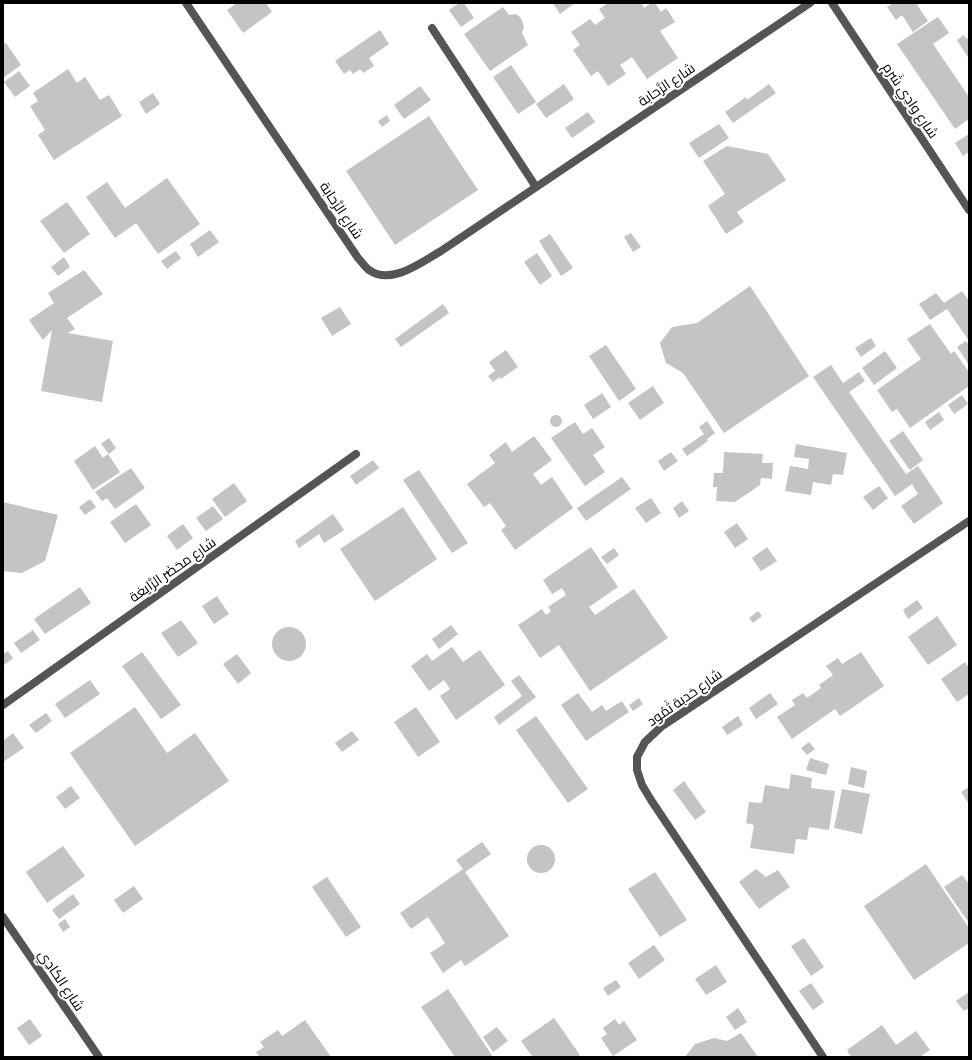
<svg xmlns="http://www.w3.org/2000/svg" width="972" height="1060" viewBox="0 0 972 1060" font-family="Commissioner,Cairo,sans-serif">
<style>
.building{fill:#c4c4c4}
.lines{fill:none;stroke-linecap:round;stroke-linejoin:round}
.lane{stroke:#555;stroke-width:8}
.street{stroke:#555;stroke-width:8}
.labels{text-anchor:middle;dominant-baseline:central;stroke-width:4;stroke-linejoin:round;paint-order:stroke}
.street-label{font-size:14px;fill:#000;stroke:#fff}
</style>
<rect width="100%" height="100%" fill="#fff"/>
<g class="building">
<polygon points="237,3 266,3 272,12 243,33 227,10"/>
<polygon points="459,3 464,3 474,18 461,27 449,10"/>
<polygon points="553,3 575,3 560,14"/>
<polygon points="608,3 641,3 644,8 651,3 655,3 661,12 666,8 675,22 660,31 678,58 647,79 632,57 620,65 626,74 608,86 598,71 591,76 573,50 580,45 571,32 590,19 595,25 605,18 599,9"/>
<polygon points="893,3 921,3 917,5 928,21 913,32 902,15 896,20 887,7"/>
<polygon points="503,7 509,15 516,14 521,18 524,27 522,33 528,45 490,71 464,34"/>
<polygon points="938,17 949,33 933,44 969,97 969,119 955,129 897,44"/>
<polygon points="380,30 389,44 369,58 374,66 363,73 360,69 353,74 350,70 344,74 335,61"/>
<polygon points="964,35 966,39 969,37 969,59 957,40"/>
<polygon points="6,43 21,65 3,78 3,45"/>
<polygon points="511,65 536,102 518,114 493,77"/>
<polygon points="68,69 77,83 85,77 100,100 109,95 122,116 54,160 38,135 45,130 30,106 38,101 33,93"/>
<polygon points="19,71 30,86 15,97 4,82"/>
<polygon points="564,84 574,99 546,118 536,104"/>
<polygon points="769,84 776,93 733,123 725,112 746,97 747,100"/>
<polygon points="420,86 431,100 404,119 394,105"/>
<polygon points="153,93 160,104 146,114 139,102"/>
<polygon points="588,112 595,122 572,138 565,128"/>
<polygon points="387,115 390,121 382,127 378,121"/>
<polygon points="429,116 478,190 395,245 346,171"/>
<polygon points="719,124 729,138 699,158 689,143"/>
<polygon points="969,134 969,152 963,156 955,143"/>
<polygon points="727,146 768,154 786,180 737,212 744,222 726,234 708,206 725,194 703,161"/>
<polygon points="167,178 200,224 158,254 136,223 115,238 86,197 107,182 125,208"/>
<polygon points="67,202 90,234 64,253 40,221"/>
<polygon points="210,230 219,242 198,257 190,244"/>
<polygon points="631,233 641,247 633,252 624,237"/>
<polygon points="550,234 573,268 561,276 539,241"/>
<polygon points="176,251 181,258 167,269 161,261"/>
<polygon points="537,253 552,276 540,285 524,262"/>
<polygon points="64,257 70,267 58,276 51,267"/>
<polygon points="84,270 103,294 67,318 75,329 68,333 113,341 102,402 41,391 52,330 43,340 29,320 54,303 48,293"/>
<polygon points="750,286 809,376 724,433 683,373 666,363 660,343 672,327 697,323"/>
<polygon points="962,291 969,301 969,341 947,309 930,320 919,304 936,293 944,303"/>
<polygon points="443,304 449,313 401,347 395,339"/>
<polygon points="340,307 351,324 332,336 321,318"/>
<polygon points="930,324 951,354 954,351 969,372 969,386 910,428 897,409 892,412 877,390 921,359 907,339"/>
<polygon points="871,338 876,346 861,357 855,348"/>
<polygon points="966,341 969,345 969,365 957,347"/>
<polygon points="606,345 636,389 619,401 589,356"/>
<polygon points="506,350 518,367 501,379 500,377 493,382 488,376 495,371 489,362"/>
<polygon points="885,351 897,368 874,385 862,368"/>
<polygon points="831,365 843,383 859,372 865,381 849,392 906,474 918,466 943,503 914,524 901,506 918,494 912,484 895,496 813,377"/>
<polygon points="653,386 664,403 640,420 628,403"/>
<polygon points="602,393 611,407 593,419 584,405"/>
<polygon points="962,395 968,404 954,414 948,405"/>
<polygon points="939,412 944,420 930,430 925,422"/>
<circle cx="556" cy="421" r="6"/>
<polygon points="707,421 715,433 707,439 708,441 687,456 682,449 704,434 699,427"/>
<polygon points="575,422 583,434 592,428 605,447 593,455 605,472 585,486 551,438"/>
<polygon points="903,431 923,460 910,470 889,441"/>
<polygon points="534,436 552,460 533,474 541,485 552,477 573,508 515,550 501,530 506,526 490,503 484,507 467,484 495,463 489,455 506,442 512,452"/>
<polygon points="109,438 116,448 109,454 101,444"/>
<polygon points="796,444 847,453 843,475 833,474 831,485 813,482 811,495 785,491 790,466 808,469 809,459 794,457"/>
<polygon points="95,446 103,458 108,454 120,472 93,490 74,461"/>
<polygon points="671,452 678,461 664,471 658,461"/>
<polygon points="724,452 763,454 762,463 773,463 772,479 761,478 760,485 735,502 716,501 717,487 713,487 714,473 723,473"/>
<polygon points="373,460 379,468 356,485 350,476"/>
<polygon points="131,468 145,488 115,509 107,498 102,501 95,492"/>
<polygon points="419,470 468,543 452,553 403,480"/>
<polygon points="622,477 631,489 586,521 577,508"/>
<polygon points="234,483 247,501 225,517 212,499"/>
<polygon points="879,486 888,498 873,510 863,497"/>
<polygon points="651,498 661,513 646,523 635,508"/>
<polygon points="90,499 96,507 85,515 79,507"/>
<polygon points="682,501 689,511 679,518 673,508"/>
<polygon points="3,502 58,515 45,561 22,573 3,571"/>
<polygon points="136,504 151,525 125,543 110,522"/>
<polygon points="213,506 223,519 206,531 196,518"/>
<polygon points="403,507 437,559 375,601 340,549"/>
<polygon points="333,514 344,530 324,543 319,534 299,548 295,541"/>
<polygon points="737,523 748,539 735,548 724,532"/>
<polygon points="183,524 193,538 177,550 167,536"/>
<polygon points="591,547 618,587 589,607 595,615 634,589 668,638 590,691 559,645 540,658 518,625 542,609 546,615 551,611 548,607 566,595 562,588 552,594 543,580"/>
<polygon points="767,547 777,561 761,571 752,558"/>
<polygon points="614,548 619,555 607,564 601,557"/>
<polygon points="80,587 91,603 45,634 34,619"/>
<polygon points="217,596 229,614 214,624 202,606"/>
<polygon points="917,600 923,608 908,619 903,610"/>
<polygon points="758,611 762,616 753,623 749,618"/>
<polygon points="937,616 957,645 928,665 908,637"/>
<polygon points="181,620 198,643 178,657 161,633"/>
<polygon points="451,625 458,634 439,649 432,639"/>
<circle cx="289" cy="644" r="17"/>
<polygon points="33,630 40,640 21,653 14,643"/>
<polygon points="452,647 463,662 480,650 505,685 456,720 440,696 450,689 444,680 429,691 411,666 427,654 432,661"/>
<polygon points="8,651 13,658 3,666 3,654"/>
<polygon points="142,652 181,705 161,719 122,666"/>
<polygon points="861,652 884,686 840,716 835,709 792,739 777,717 795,705 792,700 803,693 807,698 821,688 819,685 833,675 826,666 838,658 842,664"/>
<polygon points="237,654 251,673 238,684 223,664"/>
<polygon points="965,662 969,668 969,694 957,702 941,679"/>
<polygon points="519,675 536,697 499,725 494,717 522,696 511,681"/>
<polygon points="90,680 100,694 65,718 55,704"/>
<polygon points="578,693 592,712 602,705 606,711 622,701 629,712 586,741 561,705"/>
<polygon points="770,693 778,704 756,719 749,708"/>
<polygon points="639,698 643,704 633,711 629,705"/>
<polygon points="135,707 167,753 195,733 229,781 135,846 70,753"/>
<polygon points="416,707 440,742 418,757 394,722"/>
<polygon points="46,713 52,721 36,733 29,725"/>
<polygon points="536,716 588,789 568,803 516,730"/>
<polygon points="738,716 743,725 727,735 722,727"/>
<polygon points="352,731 359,740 342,752 335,743"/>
<polygon points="13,733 24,748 3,762 3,741"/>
<polygon points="809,742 815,749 807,755 801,748"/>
<polygon points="810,758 829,764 826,775 806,770"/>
<polygon points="851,767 867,771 864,788 848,784"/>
<polygon points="791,774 812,778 811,788 835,791 829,830 809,827 807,840 796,839 794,854 750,848 754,825 746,823 749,802 762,803 765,785 789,789"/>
<polygon points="684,781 706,812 695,820 673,790"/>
<polygon points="71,786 80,798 65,809 56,797"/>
<polygon points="969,787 969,804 961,792"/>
<polygon points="842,789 870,794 862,834 834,828"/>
<polygon points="482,842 491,854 465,872 509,936 465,966 461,960 443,973 430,953 445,943 428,917 411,929 400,913 463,869 456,860"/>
<circle cx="541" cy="859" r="14"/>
<polygon points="63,846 85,876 47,903 26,872"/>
<polygon points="926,864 969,928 969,943 914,980 864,906"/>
<polygon points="756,869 766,877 778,870 790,887 759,909 739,882"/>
<polygon points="655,872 687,920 660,937 628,889"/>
<polygon points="962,875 969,884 969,923 944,887"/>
<polygon points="327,877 361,927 346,937 312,887"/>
<polygon points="134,886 143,899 123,913 114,900"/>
<polygon points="73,894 80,904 59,919 52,910"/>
<polygon points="65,919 70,927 63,932 58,924"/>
<polygon points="804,938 824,967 811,976 791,946"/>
<polygon points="654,945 665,960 639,979 628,963"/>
<polygon points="716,965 727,982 706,995 695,979"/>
<polygon points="616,980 621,987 608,996 603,988"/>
<polygon points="811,983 824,1002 813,1010 799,991"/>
<polygon points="448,989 493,1057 455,1057 421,1007"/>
<polygon points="969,992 969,1008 964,1011 956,1001"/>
<polygon points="738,1008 747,1022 735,1030 726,1017"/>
<polygon points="554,1018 580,1055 577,1057 531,1057 532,1056 521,1041"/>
<polygon points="30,1019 42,1036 29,1045 17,1028"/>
<polygon points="615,1019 619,1025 624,1021 637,1040 613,1056 601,1038 607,1034 603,1028"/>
<polygon points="305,1020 331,1057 260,1057 256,1052 264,1047 260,1042 278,1030 282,1036"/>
<polygon points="882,1025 896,1045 916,1031 930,1050 920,1057 851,1057 847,1050"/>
<polygon points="497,1027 508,1041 493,1052 483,1037"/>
<polygon points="741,1033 758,1057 685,1057 695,1044 714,1038 727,1041"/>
</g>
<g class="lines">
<polyline class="lane" points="432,28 536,187"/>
<g class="street">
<path d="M186 3 358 258C362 262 365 267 369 270 391 286 422 262 441 251L810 3"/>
<polyline points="832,3 969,210"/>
<polyline points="3,705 356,454"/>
<polyline points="3,917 99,1057"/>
<polyline points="823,1057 651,800 642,785 637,770 637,757 645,742 661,727 969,521"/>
</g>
</g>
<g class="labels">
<g class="street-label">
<text transform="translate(666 84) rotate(-34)">شارع الرَّحابة</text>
<text transform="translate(911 100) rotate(56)">شارع وادِي شَرم</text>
<text transform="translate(342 210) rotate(56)">شارع الرَّحابة</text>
<text transform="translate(172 569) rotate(-35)">شارع محَضَر الرَّايغة</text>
<text transform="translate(684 697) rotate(-35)">شارع حَدبة ثَمُود</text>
<text transform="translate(62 980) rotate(56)">شارع الكادِي</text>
</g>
</g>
<rect width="972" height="1060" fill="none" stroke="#000000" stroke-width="8"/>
</svg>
